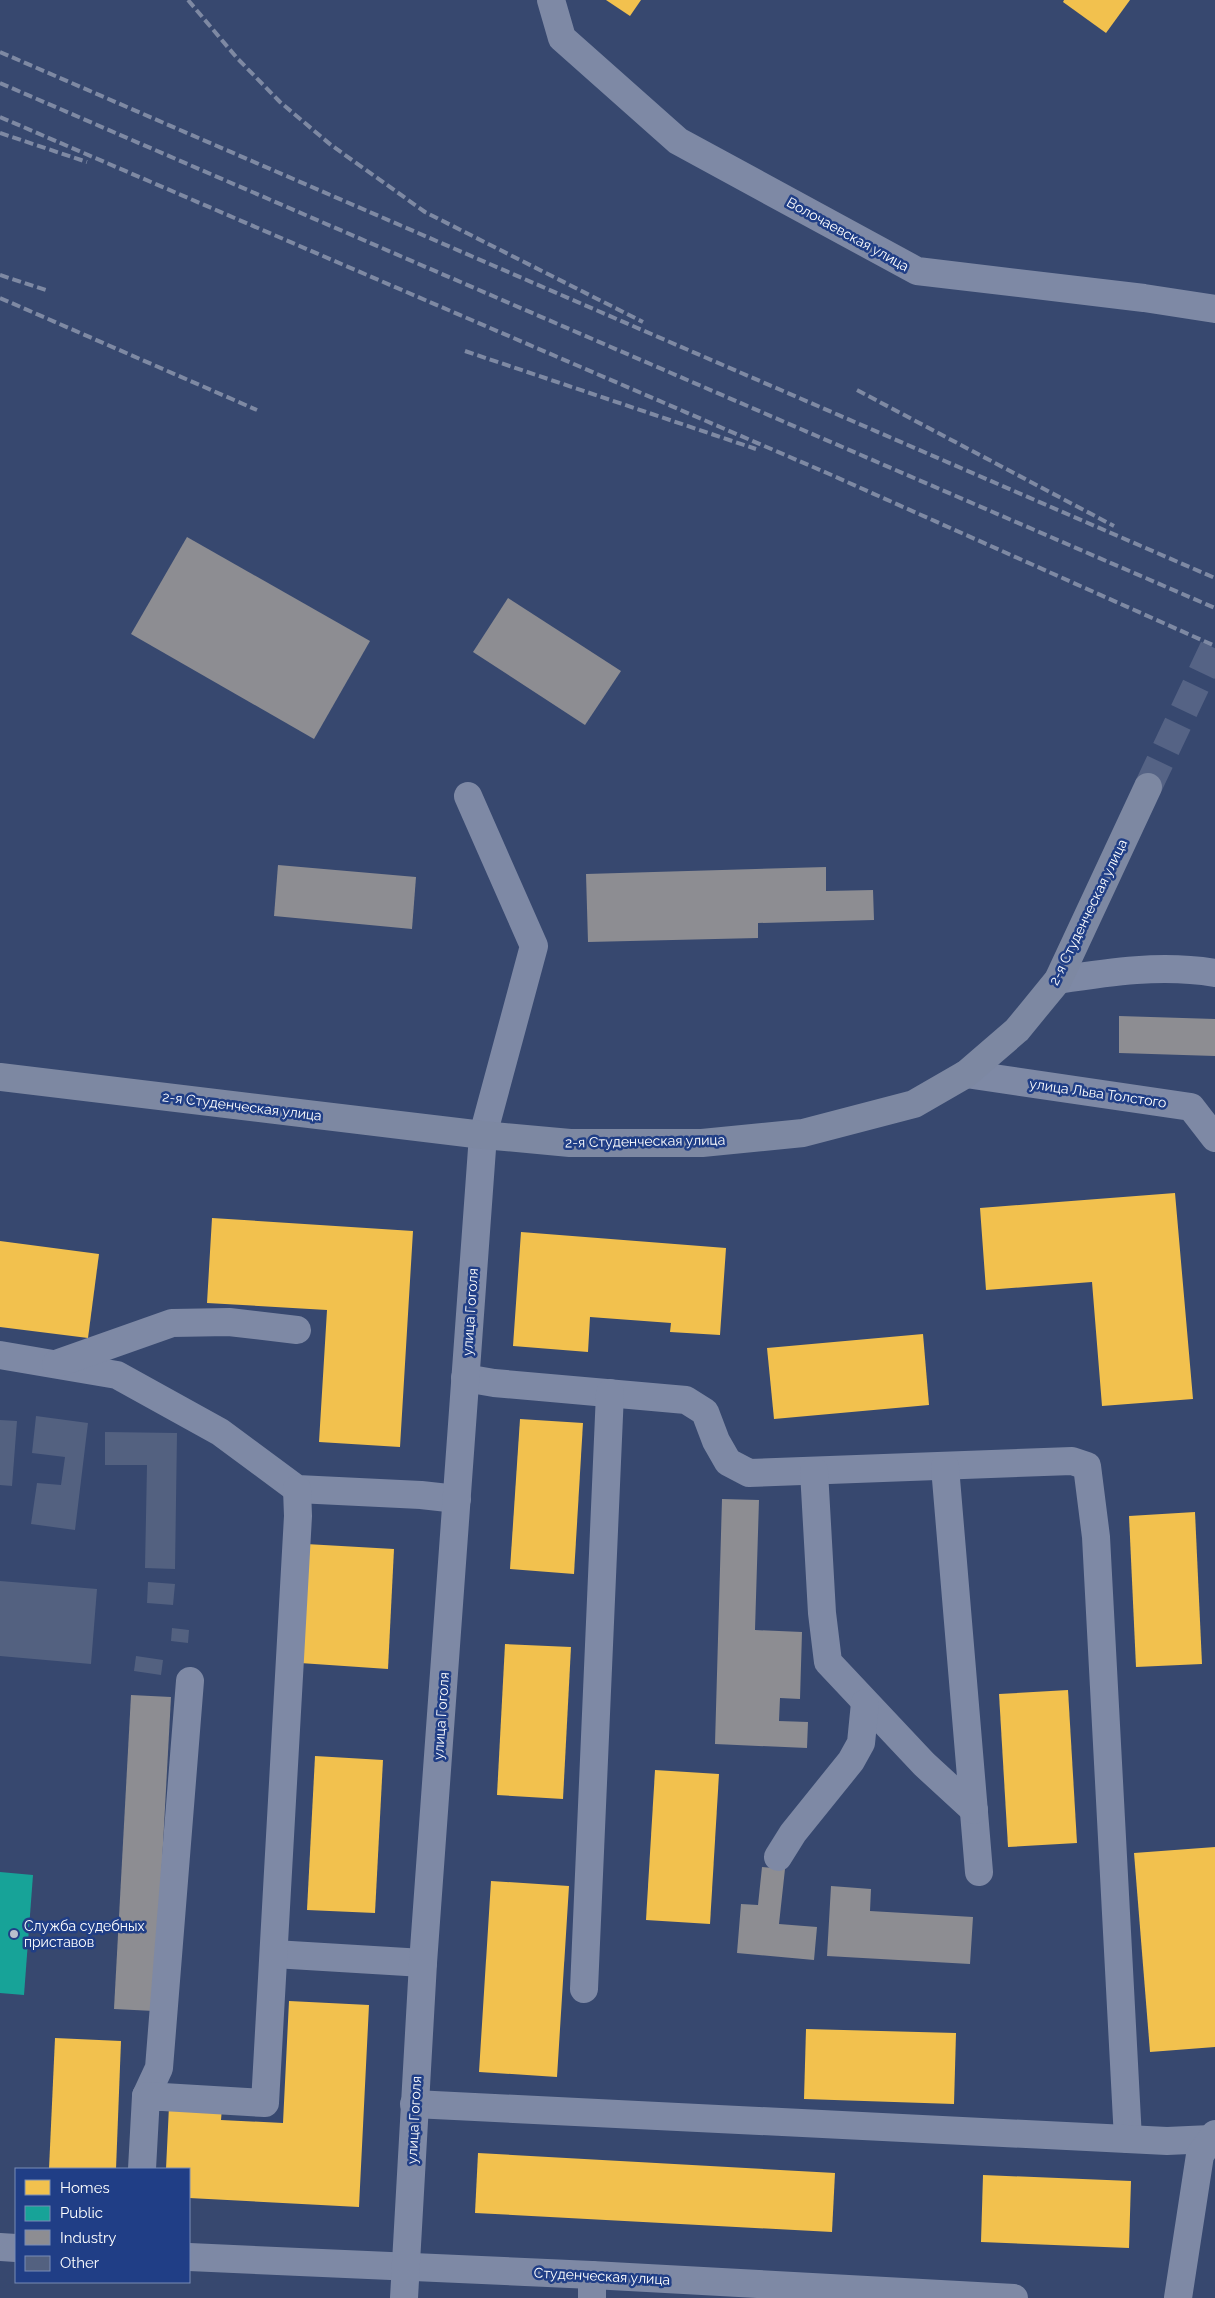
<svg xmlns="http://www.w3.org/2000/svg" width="1215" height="2298" viewBox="0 0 1215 2298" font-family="Raleway,sans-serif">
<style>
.homes{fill:#f2c14e}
.public{fill:#17a398}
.industry{fill:#8d8d92}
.building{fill:#536180}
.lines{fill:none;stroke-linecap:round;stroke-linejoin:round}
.major-tunnel{stroke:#556385;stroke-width:28;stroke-dasharray:28 14;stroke-linecap:butt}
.minor{stroke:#7e89a5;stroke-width:28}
.major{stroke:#7d88a2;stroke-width:28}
.rail{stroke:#7e89a3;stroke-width:4;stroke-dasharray:9 4;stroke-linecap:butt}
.poi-dot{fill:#b9bfcd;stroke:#203e86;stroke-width:2}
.labels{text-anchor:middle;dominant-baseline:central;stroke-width:5;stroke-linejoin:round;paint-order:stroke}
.street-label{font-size:14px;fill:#fff;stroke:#203e86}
.poi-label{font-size:14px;fill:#fff;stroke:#203e86;text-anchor:start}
</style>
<rect width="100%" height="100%" fill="#37486f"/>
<g class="homes">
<polygon points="606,0 641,0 630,16"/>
<polygon points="1064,0 1130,0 1106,33 1063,2"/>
<polygon points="1175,1193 1193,1399 1102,1406 1092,1282 986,1290 980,1208"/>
<polygon points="212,1218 413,1231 400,1447 319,1442 327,1310 207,1303"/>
<polygon points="521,1232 726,1248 720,1335 670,1332 671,1323 590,1317 588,1352 513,1346"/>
<polygon points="0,1241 99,1254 88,1338 0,1327"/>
<polygon points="923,1334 929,1405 774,1419 767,1348"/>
<polygon points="520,1419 583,1423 574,1574 510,1569"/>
<polygon points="1195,1512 1202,1664 1136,1667 1129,1516"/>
<polygon points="306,1544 394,1549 388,1669 300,1663"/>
<polygon points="505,1644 571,1647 563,1799 497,1795"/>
<polygon points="1068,1690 1077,1843 1008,1847 999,1694"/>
<polygon points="315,1756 383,1760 375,1913 307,1910"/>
<polygon points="655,1770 719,1774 710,1924 646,1920"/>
<polygon points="1215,1847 1215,2047 1150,2052 1134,1853"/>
<polygon points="491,1881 569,1886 557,2077 479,2072"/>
<polygon points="289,2001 369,2005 359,2207 189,2198 189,2169 166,2169 169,2106 222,2108 221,2120 283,2123"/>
<polygon points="806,2029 956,2033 954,2104 804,2099"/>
<polygon points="55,2038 121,2041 116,2169 49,2169"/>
<polygon points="478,2153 835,2173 832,2232 475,2213"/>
<polygon points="983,2175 1131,2181 1129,2248 981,2242"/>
</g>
<polygon class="public" points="0,1872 33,1875 24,1995 0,1993"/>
<g class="industry">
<polygon points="187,537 370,641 314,739 131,634"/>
<polygon points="508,598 621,671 585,725 473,652"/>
<polygon points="278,865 416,877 412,929 274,916"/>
<polygon points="826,867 826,891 873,890 874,920 758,923 758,938 588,942 586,874"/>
<polygon points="1119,1016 1215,1019 1215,1056 1119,1053"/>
<polygon points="722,1499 759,1500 755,1630 802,1632 800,1699 780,1698 779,1721 808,1722 807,1748 715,1744"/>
<polygon points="131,1695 171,1697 154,2011 114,2009"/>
<polygon points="762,1867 785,1869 779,1924 817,1927 814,1960 737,1953 741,1904 758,1905"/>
<polygon points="831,1886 871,1889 870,1911 973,1917 970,1964 827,1956"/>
</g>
<g class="building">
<polygon points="36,1416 88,1423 75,1530 31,1524 37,1483 61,1485 65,1457 32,1453"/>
<polygon points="0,1420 17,1421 12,1486 0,1485"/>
<polygon points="105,1432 177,1433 175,1569 145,1568 147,1465 105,1465"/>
<polygon points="0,1581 97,1589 91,1664 0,1656"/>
<polygon points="148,1582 175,1584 173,1605 147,1603"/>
<polygon points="172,1628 189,1630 188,1643 171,1641"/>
<polygon points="136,1656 163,1660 161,1675 134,1671"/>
</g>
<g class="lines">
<polyline class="major-tunnel" points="1148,787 1215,645"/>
<g class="minor">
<polyline points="551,0 562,38 678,141 917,271 1144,298 1215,309"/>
<path d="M1058 980C1110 972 1162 964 1215 973"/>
<polyline points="966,1074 1191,1107 1215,1138"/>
<polyline points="0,1355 117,1375 220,1432 297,1489 421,1495 457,1499"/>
<polyline points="56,1364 172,1323 229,1322 297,1330"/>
<polyline points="465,1378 494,1383 686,1400 705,1412 716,1441 728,1462 749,1473 1072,1461 1087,1466 1096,1537 1128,2139"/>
<polyline points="945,1467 979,1872"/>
<polyline points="814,1471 822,1613 828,1662 924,1764 974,1810"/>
<polyline points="778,1857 793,1833 851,1761 861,1743 865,1703"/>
<polyline points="274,1954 423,1963"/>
<polyline points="584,1989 610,1393"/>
<polyline points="146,2096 159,2068 190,1681"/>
<polyline points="414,2104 1167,2141 1211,2139"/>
<polyline points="142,2169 146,2096 265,2103 298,1516 297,1489"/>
<polyline points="0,2247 16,2248"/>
<polyline points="189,2257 592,2275 1014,2298"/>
<polyline points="404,2298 423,1963 483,1135 534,946 468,796"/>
<polyline points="592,2298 592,2275"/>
<polyline points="1178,2298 1200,2155 1215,2134"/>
</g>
<polyline class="major" points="0,1077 483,1135 570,1143 702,1143 803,1133 914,1104 966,1074 1017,1030 1058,980 1148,787"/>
<g class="rail">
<polyline points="188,0 237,58 280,102 331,145 425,212 643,322"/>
<polyline points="0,52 1215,578"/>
<polyline points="0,83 1215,608"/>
<polyline points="0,117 827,473 1215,646"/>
<polyline points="0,133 87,162"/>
<polyline points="0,275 49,291"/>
<polyline points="0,298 257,410"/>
<polyline points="465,351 756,449"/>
<polyline points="857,390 1114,526"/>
</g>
</g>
<circle class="poi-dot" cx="14" cy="1934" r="5"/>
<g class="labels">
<g class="street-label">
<text transform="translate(848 234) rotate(29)">Волочаевская улица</text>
<text transform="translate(1088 912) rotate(-64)">2-я Студенческая улица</text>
<text transform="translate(1098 1093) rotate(8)">улица Льва Толстого</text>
<text transform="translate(242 1106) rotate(7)">2-я Студенческая улица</text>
<text transform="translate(645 1141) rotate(-1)">2-я Студенческая улица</text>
<text transform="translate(470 1312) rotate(-86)">улица Гоголя</text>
<text transform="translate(441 1716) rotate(-86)">улица Гоголя</text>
<text transform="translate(414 2120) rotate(-87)">улица Гоголя</text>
<text transform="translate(602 2276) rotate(3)">Студенческая улица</text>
</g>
<g class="poi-label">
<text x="24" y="1926">Служба судебных<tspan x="24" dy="16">приставов</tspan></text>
</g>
</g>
<rect x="15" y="2168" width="175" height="115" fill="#203e86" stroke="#798bb6"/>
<rect x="25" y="2180" width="25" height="15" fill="#f2c14e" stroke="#798bb6"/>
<text x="60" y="2193" font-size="15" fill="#ffffff">Homes</text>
<rect x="25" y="2206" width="25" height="15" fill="#17a398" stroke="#798bb6"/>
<text x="60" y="2218" font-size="15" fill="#ffffff">Public</text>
<rect x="25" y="2230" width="25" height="15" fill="#8d8d92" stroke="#798bb6"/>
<text x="60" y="2243" font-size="15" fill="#ffffff">Industry</text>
<rect x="25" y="2256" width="25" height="15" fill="#536180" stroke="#798bb6"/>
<text x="60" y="2268" font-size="15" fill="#ffffff">Other</text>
</svg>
